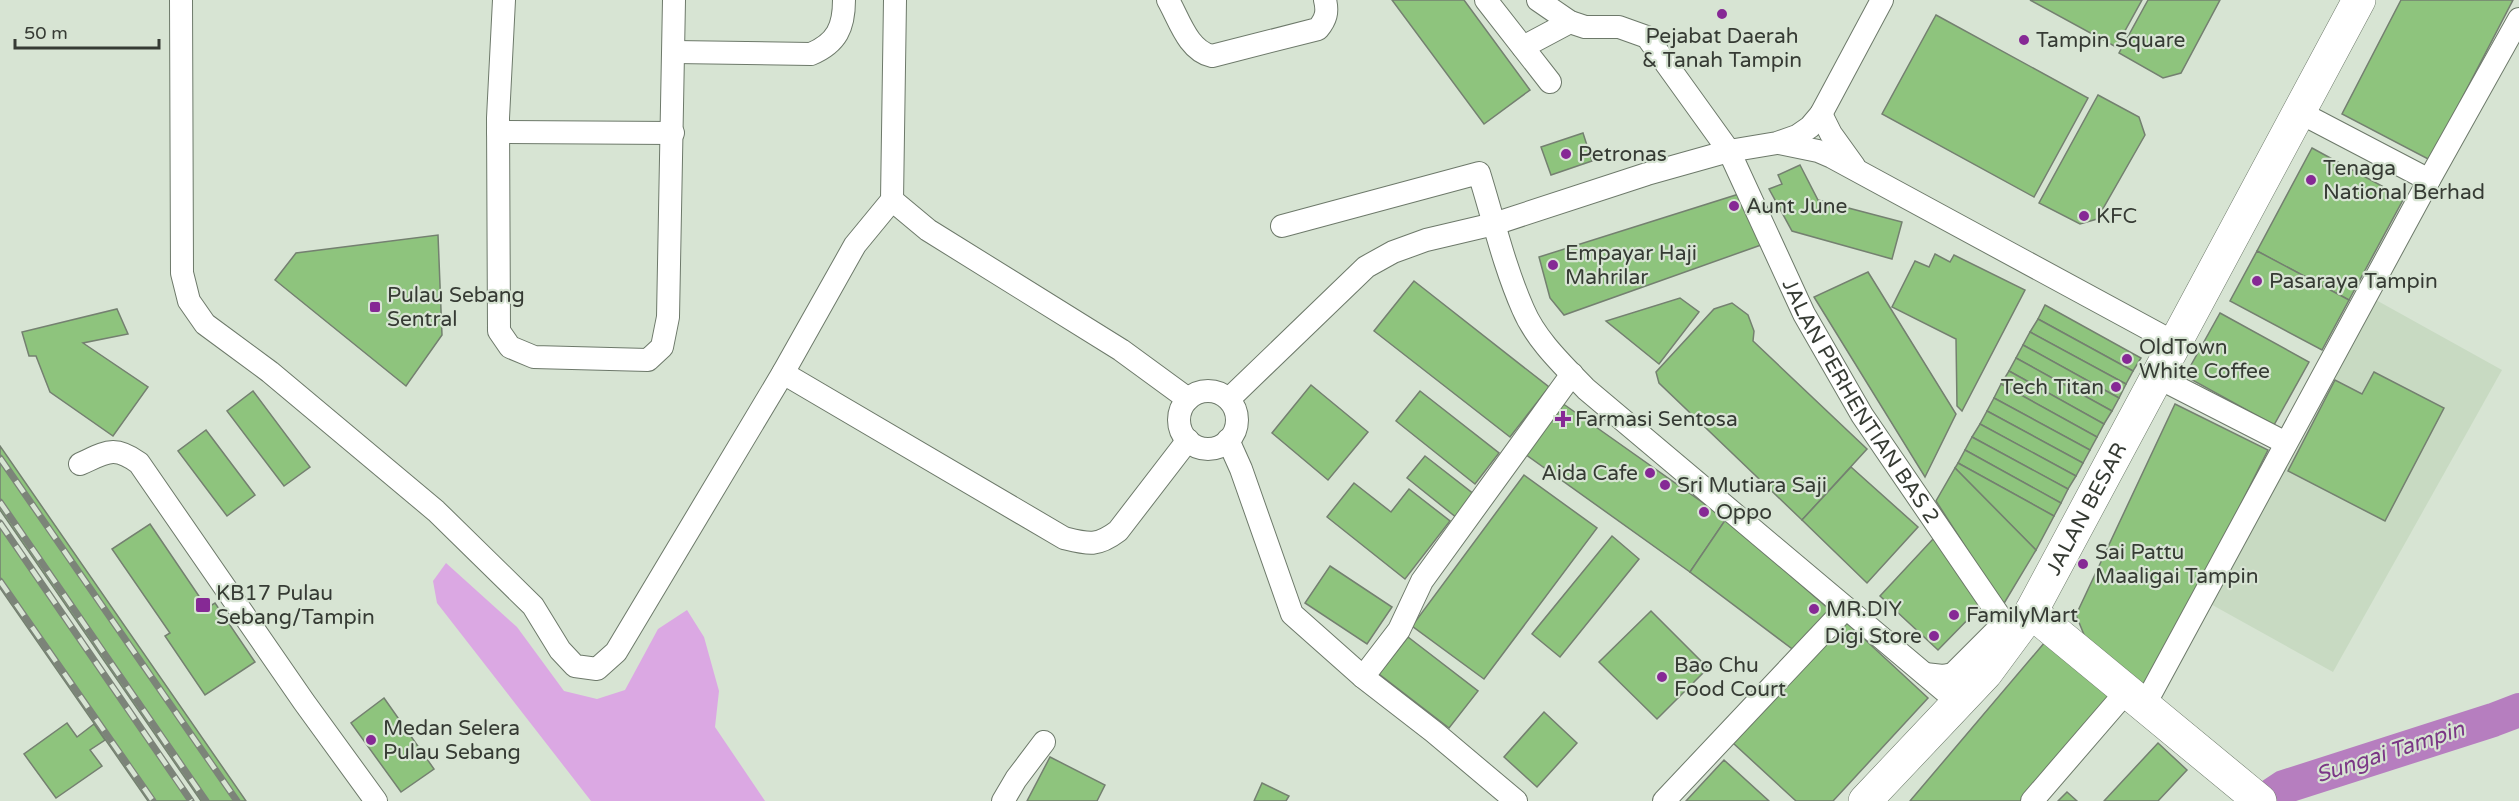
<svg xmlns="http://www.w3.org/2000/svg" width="2519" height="801" viewBox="0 0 2519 801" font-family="'Varela Round',sans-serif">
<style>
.built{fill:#c8dac2}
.green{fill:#dba8e3}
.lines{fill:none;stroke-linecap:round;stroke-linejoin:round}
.river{stroke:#b67ebf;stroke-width:34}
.building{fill:#8ec47d;stroke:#748070;stroke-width:1.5}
.street-casing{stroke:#6d796a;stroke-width:24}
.secondary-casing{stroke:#6d796a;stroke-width:34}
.street{stroke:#fff;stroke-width:22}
.secondary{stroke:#fff;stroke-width:33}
.rail-casing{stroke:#7c8479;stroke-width:7}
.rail{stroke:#d7e4d3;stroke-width:4.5;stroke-dasharray:14;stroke-linecap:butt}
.poi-dot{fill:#862995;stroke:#d7e4d3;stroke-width:2}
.labels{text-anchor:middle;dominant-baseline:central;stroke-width:4.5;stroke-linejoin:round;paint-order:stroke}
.poi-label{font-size:21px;fill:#363b34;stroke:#d7e4d3;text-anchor:start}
.street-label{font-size:21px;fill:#363b34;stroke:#d7e4d3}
.water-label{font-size:22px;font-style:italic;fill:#7b3786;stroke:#d7e4d3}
</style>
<rect width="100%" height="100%" fill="#d7e4d3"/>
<polygon class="built" points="2376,300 2502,370 2333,672 2207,602"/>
<polygon class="green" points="446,563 517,627 564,691 597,699 625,690 658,629 687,610 704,637 719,691 715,727 765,801 591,801 437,603 433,581"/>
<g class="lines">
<polyline class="river" points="2263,801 2284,787 2493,720 2519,710"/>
</g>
<g class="building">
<polygon points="1392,0 1464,0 1530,90 1484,124"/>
<polygon points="2030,0 2142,0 2116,47"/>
<polygon points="2148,0 2220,0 2181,73 2163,78 2119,53"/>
<polygon points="2401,0 2513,0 2430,160 2342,114"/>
<polygon points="1936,15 2088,98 2034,197 1882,114"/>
<polygon points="2098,95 2139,117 2145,135 2097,219 2080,224 2039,203"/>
<polygon points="1583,133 1592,161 1551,175 1541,147"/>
<polygon points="2312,148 2404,198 2349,300 2257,251"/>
<polygon points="1800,165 1818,200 1902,222 1892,259 1792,231 1769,189 1782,184 1778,175"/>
<polygon points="1739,194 1761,245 1564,315 1550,298 1539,257"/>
<polygon points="438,235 442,335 406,386 275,280 296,253"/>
<polygon points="2257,251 2349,300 2322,350 2230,301"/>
<polygon points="1935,254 1950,262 1954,255 2025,290 1962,411 1957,406 1956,339 1892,307 1915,261 1929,267"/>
<polygon points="1868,272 1956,414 1925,477 1814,297"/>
<polygon points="1414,281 1549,387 1510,437 1374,331"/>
<polygon points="1680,298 1699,312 1659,364 1606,321"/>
<polygon points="1732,303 1748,315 1754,331 1753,341 1867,449 1802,520 1659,383 1656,372 1714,309"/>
<polygon points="2045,305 2141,358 2133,371 2038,319"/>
<polygon points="117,309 128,334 83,343 148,387 113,436 50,392 36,356 29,356 22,332"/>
<polygon points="2220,313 2309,362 2274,425 2185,376"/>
<polygon points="2038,319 2133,371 2126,384 2030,332"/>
<polygon points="2030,332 2126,384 2119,398 2023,345"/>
<polygon points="2023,345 2119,398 2112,411 2016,358"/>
<polygon points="2016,358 2112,411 2104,424 2009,371"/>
<polygon points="2009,371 2104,424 2097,437 2001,384"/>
<polygon points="2374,372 2444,408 2385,521 2288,471 2335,380 2362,394"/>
<polygon points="2001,384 2097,437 2090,450 1994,398"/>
<polygon points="1311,385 1368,432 1328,480 1272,433"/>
<polygon points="253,391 310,467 284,486 227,411"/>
<polygon points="1420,391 1499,453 1475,484 1396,421"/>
<polygon points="1994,398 2090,450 2083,463 1987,411"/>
<polygon points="1562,403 1726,519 1690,572 1525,454"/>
<polygon points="2175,404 2268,450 2148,689 2087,642 2076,615"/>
<polygon points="1987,411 2083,463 2076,476 1980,424"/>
<polygon points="1980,424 2076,476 2068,489 1972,437"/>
<polygon points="206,430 255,495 227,516 178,451"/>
<polygon points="1972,437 2068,489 2061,503 1965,450"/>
<polygon points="0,446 246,801 201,801 0,510"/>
<polygon points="1965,450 2061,503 2054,516 1958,463"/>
<polygon points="1425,456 1475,495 1457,518 1407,478"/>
<polygon points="1958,463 2054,516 2036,550 1955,468"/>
<polygon points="1851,467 1918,527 1867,583 1802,520"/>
<polygon points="1955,468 2036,550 2003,605 1936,501"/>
<polygon points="1524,475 1597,528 1484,679 1412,626"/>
<polygon points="1354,483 1391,512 1409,489 1450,521 1405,579 1327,517"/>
<polygon points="1726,519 1831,611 1795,651 1690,572"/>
<polygon points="0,524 192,801 148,801 0,588"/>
<polygon points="150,524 207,608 215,603 255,662 205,695 165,636 170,633 112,549"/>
<polygon points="1612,536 1639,559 1560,657 1532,634"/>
<polygon points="1933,539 1970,578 1979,608 1938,650 1880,596"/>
<polygon points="1330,566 1392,607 1367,644 1305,603"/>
<polygon points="1651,611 1708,668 1657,719 1599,662"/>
<polygon points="1846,622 1928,698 1833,801 1796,801 1733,743"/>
<polygon points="1408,637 1478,691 1449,728 1379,674"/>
<polygon points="2045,642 2115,694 2027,801 1910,801"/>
<polygon points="384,698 434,769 401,792 351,723"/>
<polygon points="1544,712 1577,743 1537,787 1504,757"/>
<polygon points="67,723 77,737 94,724 105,740 90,750 102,766 56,798 24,754"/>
<polygon points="2158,743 2187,770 2158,801 2104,801"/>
<polygon points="1050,757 1105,785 1097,801 1027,801"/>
<polygon points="1724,760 1769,801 1686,801"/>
<polygon points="1262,783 1289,796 1286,801 1254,801"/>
<polygon points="2067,792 2077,801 2058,801"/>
</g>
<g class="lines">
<defs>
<g id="street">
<polyline points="181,0 182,273 189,301 205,324 270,372 436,511 533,606 560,650 575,666 597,669 616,652 783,373 855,245 892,200 895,0"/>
<polyline points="504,0 498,118 499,331 510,347 534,357 648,360 662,347 668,317 674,0"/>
<path d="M1168 0C1179 19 1188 51 1212 56L1318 29C1326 19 1328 12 1325 0"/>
<polyline points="1486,0 1550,82"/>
<path id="s1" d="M1538 0 1570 22 1585 27H1619L1647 37 1729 151 1804 314 1862 415 2013 636"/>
<polyline points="1523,47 1570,22"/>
<path d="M675 52 811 54C837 43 844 27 844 0"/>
<polyline points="2299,112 2429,180"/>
<polyline points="1821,114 1831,134 1854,166"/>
<polyline points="498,132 673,133"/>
<polyline points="1779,143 1818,151 1832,157 2175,343"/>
<polyline points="892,200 928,230 1121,350 1188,399"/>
<path d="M1282 226 1479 173C1493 218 1504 266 1523 309 1536 340 1563 365 1586 389L1959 703"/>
<path d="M783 373 1064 538C1088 544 1097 547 1118 531L1188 440"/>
<polyline points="2157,377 2286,443"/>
<circle cx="1208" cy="420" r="29"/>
<polyline points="1229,399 1366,267 1393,252 1426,240 1494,224 1647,174 1729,151 1777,143 1797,136 1810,127 1821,114 1882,0"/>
<polyline points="1228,440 1241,469 1292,614 1363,677 1434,732 1516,801"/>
<path d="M80 464C107 452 114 445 139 463L304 702 376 801"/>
<polyline points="1925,674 1943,676 1953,674 2005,622"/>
<polyline points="1363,677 1399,630 1422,581 1572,374"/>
<polyline points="2144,706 2429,180 2519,19"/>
<polyline points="1003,801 1016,779 1044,742"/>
<polyline points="1664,801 1846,608"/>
<polyline points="2032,801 2126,692"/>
</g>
<g id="secondary">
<polyline points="2031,612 2260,801"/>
<path id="s2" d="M1865 801 1986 673 2031 612 2359 0"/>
</g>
</defs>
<use href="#street" class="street-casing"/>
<use href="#secondary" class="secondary-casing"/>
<use href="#street" class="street"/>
<use href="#secondary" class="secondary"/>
<defs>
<g id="rail">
<polyline points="0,458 237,801"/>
<polyline points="0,502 206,801"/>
<polyline points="0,523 191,801"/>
<polyline points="0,581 153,801"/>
</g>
</defs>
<use href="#rail" class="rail-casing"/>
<use href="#rail" class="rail"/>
</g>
<g class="poi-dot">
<circle cx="1722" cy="14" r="6"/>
<circle cx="2024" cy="40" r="6"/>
<circle cx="1566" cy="154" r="6"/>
<circle cx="2311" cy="180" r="6"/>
<circle cx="1734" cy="206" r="6"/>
<circle cx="2084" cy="216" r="6"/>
<circle cx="1553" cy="265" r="6"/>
<circle cx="2257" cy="281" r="6"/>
<rect x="369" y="301" width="12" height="12" rx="3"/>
<circle cx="2127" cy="359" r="6"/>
<circle cx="2116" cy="387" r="6"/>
<path d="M1560 410h6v6h6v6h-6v6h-6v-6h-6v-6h6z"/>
<circle cx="1650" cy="473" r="6"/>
<circle cx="1665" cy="485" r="6"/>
<circle cx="1704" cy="512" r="6"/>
<circle cx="2083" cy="564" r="6"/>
<rect x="195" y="597" width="16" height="16" rx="3"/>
<circle cx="1814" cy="609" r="6"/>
<circle cx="1954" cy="615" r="6"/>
<circle cx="1934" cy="636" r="6"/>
<circle cx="1662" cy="677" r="6"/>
<circle cx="371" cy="740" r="6"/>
</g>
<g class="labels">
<g class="poi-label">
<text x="1722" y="36" text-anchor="middle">Pejabat Daerah<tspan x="1722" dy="24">&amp; Tanah Tampin</tspan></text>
<text x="2036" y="40">Tampin Square</text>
<text x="1578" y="154">Petronas</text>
<text x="2323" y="168">Tenaga<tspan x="2323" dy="24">National Berhad</tspan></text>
<text x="1746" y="206">Aunt June</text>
<text x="2096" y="216">KFC</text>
<text x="1565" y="253">Empayar Haji<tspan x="1565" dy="24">Mahrilar</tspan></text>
<text x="2269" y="281">Pasaraya Tampin</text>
<text x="387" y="295">Pulau Sebang<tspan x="387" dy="24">Sentral</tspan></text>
<text x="2139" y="347">OldTown<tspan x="2139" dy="24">White Coffee</tspan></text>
<text x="2104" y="387" text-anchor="end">Tech Titan</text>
<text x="1575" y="419">Farmasi Sentosa</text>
<text x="1638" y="473" text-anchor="end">Aida Cafe</text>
<text x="1677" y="485">Sri Mutiara Saji</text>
<text x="1716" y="512">Oppo</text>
<text x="2095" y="552">Sai Pattu<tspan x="2095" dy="24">Maaligai Tampin</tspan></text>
<text x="216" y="593">KB17 Pulau<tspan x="216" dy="24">Sebang/Tampin</tspan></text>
<text x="1826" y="609">MR.DIY</text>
<text x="1966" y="615">FamilyMart</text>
<text x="1922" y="636" text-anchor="end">Digi Store</text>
<text x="1674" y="665">Bao Chu<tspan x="1674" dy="24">Food Court</tspan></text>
<text x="383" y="728">Medan Selera<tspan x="383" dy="24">Pulau Sebang</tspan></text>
</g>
<g class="street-label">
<text stroke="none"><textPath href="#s1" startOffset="542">JALAN PERHENTIAN BAS 2</textPath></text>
<text stroke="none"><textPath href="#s2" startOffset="369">JALAN BESAR</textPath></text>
</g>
<g class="water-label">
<text transform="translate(2390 752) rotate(-18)">Sungai Tampin</text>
</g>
</g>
<path d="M15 39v9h144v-9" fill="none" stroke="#363b34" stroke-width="3"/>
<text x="24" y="39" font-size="18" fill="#363b34" stroke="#d7e4d3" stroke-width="4.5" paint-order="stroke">50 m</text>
</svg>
